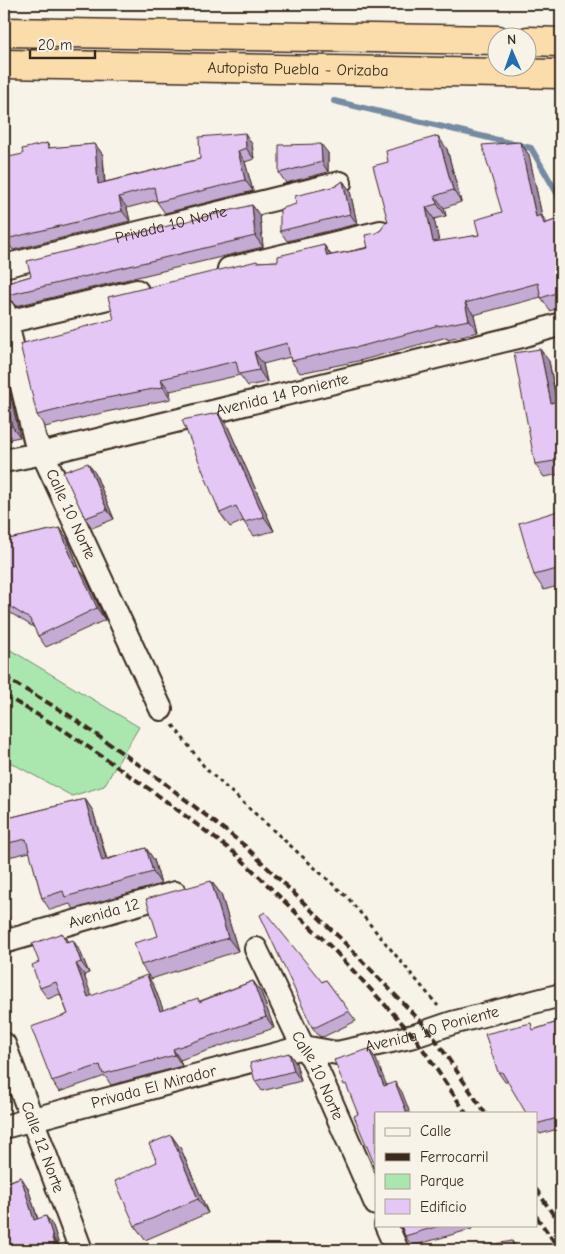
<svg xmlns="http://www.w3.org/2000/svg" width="565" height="1254" viewBox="0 0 565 1254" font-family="'Comic Neue',sans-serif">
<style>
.green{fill:#a9e7af;stroke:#728866}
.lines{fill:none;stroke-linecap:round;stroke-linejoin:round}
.stream{stroke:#768ba1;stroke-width:6}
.minor-casing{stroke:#3b2a1e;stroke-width:26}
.motorway-casing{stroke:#3b2a1e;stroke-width:31}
.path{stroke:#3b2a1e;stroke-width:3;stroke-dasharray:4 4;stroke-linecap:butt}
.minor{stroke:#f7f3e8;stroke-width:22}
.motorway{stroke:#fbddab;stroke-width:28}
.rail{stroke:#3b2a1e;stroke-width:4;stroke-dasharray:8 4;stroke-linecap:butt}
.wall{fill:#c4abd3;stroke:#3b2a1e}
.shaded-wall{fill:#a08bac;stroke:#3b2a1e}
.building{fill:#e4c7f5;stroke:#3b2a1e}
.labels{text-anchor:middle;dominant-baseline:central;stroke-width:4.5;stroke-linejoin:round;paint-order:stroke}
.street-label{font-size:16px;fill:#3b2a1e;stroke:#f7f3e8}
</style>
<rect width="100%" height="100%" fill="#f7f3e8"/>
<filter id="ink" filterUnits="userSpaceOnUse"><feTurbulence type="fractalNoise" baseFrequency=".02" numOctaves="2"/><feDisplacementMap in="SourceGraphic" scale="10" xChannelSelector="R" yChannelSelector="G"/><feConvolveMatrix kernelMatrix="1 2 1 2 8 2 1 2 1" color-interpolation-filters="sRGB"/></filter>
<g filter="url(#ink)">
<polygon class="green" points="4,646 139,727 104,786 72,796 4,759"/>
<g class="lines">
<polyline class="stream" points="334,101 531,148 561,200"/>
<defs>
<g id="minor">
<path id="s1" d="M4 266 340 183"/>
<polyline points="229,269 381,232"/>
<path id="s2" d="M4 311 35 440 43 454 161 709"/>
<polyline points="7,322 137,291"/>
<path id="s3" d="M4 461 53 451 522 336 561 324"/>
<path id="s4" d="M4 942 175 893"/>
<path id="s5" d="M256 949 303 1047 312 1058 376 1204"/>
<path id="s6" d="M4 1044 81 1250"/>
<path id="s7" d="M4 1127 303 1047 337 1053 414 1036 452 1023 561 995"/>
<polyline points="386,1225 397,1250"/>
</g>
<g id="motorway">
<polyline points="4,32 498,40"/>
<polyline points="528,41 561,42"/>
<path id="s8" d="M4 64 561 74"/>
</g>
</defs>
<use href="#minor" class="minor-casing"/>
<use href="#motorway" class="motorway-casing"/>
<polyline class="path" points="173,725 206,769 348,898 438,1006"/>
<use href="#minor" class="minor"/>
<use href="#motorway" class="motorway"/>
<g class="rail">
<polyline points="4,677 67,714 159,779 244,845 340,938 429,1030 485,1113"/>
<polyline points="4,695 65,731 155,793 236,854 333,949 414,1036 466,1113"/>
<polyline points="536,1189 561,1226"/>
<polyline points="536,1216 560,1250"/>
</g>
</g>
<g class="wall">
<polygon points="520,142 529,155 542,216 547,223 561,218 561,307 550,311 541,297 474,315 478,332 448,339 447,337 363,360 300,373 291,361 290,357 263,364 267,382 248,386 240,375 170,391 171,399 106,412 45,427 37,415 114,319 258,262 278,261 324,245 331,255 368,248 376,233 381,230 388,222 388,162 447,149 461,202 444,208 446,216 434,219 439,242 479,235 502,212"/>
<polygon points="47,143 50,148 95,144 103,155 105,182 200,159 252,144 254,159 245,162 253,191 165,213 157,202 157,200 127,208 130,221 13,250 6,239 23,154"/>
<polygon points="328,153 328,172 286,183 279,173"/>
<polygon points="343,181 350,191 357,224 287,241 280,231 296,204 336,186"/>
<polygon points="252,205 260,216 263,247 16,306 12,301 7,298 4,298 4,284 31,276"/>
<polygon points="549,361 557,402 561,400 561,474 544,477 535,464"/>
<polygon points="4,367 20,437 4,440"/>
<polygon points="218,413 228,427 274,531 254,536 243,521 230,527 220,513"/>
<polygon points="95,473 114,519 92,528 85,518"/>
<polygon points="561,510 561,585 544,590 534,575"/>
<polygon points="60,528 68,540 80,570 86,578 105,620 46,647 38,636 35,628 4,609 4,540"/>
<polygon points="85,799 93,811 107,859 146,848 154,860 161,884 74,909 70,904 50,910 42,898 30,852 4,858 4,819"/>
<polygon points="211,881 221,894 238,951 151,979 141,965 158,936"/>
<polygon points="4,903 11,926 4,929"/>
<polygon points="69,942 80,951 89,973 84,975 91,996 154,986 163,1010 200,1001 253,981 261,992 274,1028 180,1060 182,1066 111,1085 105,1076 59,1092 52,1081 68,1014 60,994 48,999 40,988"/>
<polygon points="326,980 356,1021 323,1037 319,1036 312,1027 322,982"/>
<polygon points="561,1021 561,1128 540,1134 536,1129 536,1113 508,1082 505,1082 498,1072 536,1029"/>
<polygon points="289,1053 296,1063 301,1081 262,1091 255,1081"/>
<polygon points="171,1135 181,1149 208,1213 145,1240 135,1226 157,1162"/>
<polygon points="4,1161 10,1181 21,1177 28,1188 38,1219 53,1226 60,1248 4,1250"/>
<polygon points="401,1225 471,1225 472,1229 412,1246 405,1236"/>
</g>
<g class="shaded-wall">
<polygon points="245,133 252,144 254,159 246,148"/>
<polygon points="438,136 447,149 461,202 453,190"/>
<polygon points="520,142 529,155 542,216 550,227 536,217"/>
<polygon points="95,144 103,155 105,195 98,184"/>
<polygon points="321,144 328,153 328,172 322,162"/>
<polygon points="238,151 245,162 253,191 245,180"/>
<polygon points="343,181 350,191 357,224 350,214"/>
<polygon points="435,196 444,208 446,216 437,204"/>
<polygon points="119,197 127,208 130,221 122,211"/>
<polygon points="252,205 260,216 263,247 255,236"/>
<polygon points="426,207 434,219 442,255 433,242"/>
<polygon points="324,245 332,257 327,256"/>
<polygon points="465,303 474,315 478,332 469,320"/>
<polygon points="540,349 549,361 559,416 551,403"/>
<polygon points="254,352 263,364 267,382 259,370"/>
<polygon points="4,367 20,437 12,426 4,389"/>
<polygon points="161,379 170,391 171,399 163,387"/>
<polygon points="218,413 228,427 274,531 264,517"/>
<polygon points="88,463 95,473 114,519 107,510"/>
<polygon points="60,528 68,540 80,570 86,578 105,620 97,608 75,567"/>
<polygon points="85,799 93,811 110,873 102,861"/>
<polygon points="146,848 154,860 161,884 153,872"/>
<polygon points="211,881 221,894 238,951 228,938"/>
<polygon points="4,903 11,926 4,916"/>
<polygon points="62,933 70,944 66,942"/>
<polygon points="73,940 80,951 89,973 81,962"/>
<polygon points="76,964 84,975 96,1008 88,997"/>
<polygon points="147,975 154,986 168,1022 160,1011"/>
<polygon points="253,981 261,992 274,1028 266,1017"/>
<polygon points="173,1049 180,1060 182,1066 175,1055"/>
<polygon points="369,1049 376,1059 391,1096 384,1086"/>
<polygon points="289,1053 296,1063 301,1081 294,1071"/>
<polygon points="395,1082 402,1092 410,1113 407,1113"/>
<polygon points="171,1135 181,1149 208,1213 198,1199"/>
<polygon points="4,1161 13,1193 6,1183 4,1175"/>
<polygon points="21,1177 28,1188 41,1230 34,1220"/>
<polygon points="46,1216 53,1226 60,1248 53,1237"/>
<polygon points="52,1238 59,1248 60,1250 56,1250"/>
<polygon points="512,1241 518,1250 514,1250"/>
</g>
<g class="building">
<polygon points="245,133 246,148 238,151 245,180 157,202 154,187 119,197 122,211 6,239 4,231 4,158 23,154 22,149 47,143 48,148 95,144 98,184 200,159 199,137"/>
<polygon points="438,136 453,190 435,196 437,204 426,207 433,242 479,235 475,220 502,212 482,145 520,142 536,217 541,215 544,224 561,218 561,291 541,298 538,283 465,303 469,320 439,326 439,325 355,348 354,347 291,361 287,343 254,352 259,370 239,374 236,361 161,379 163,387 97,400 37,415 20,344 114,319 108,297 257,261 257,262 278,261 278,256 324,245 327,256 368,248 365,235 376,233 381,230 385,223 388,222 373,166 388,162 386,151"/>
<polygon points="321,144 322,162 279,173 279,145"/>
<polygon points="343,181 350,214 280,231 280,209 296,204 295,196 336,186"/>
<polygon points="252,205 255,236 8,295 5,291 4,290 4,284 31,276 27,261"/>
<polygon points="540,349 551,403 561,400 561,460 535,464 514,353"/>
<polygon points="4,389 12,426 4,428"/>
<polygon points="218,413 264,517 244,522 236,506 220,513 182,420"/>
<polygon points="88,463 107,510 85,518 63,472"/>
<polygon points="561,510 561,568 534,575 519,523"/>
<polygon points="60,528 75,567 78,566 97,608 38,636 30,619 4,603 4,540"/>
<polygon points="85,799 102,861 146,848 153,872 65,897 63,891 42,898 26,839 4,844 4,819"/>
<polygon points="211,881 228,938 141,965 134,943 158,936 146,899"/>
<polygon points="265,912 322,982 326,980 349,1011 316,1027 312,1027 260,915"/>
<polygon points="62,933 66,942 73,940 81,962 76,964 88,997 147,975 160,1011 198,998 199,1002 253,981 266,1017 173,1049 175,1055 103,1074 100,1065 52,1081 31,1027 68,1014 56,982 40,988 32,965 39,962 32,944"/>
<polygon points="561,1021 561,1119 561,1117 536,1124 536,1113 526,1113 502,1072 498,1072 485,1034 531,1023 533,1030"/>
<polygon points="369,1049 384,1086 395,1082 407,1113 376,1113 376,1168 354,1116 358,1114 346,1084 344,1085 334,1060"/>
<polygon points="289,1053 294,1071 255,1081 250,1063"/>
<polygon points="171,1135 198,1199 135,1226 115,1181 157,1162 149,1144"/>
<polygon points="4,1175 6,1183 21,1177 34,1220 46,1216 53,1237 52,1238 56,1250 4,1250"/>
<polygon points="401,1225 442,1225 405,1236"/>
<polygon points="512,1241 514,1250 462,1250"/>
</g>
</g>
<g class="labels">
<g class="street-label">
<text stroke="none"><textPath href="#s8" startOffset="294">Autopista Puebla - Orizaba</textPath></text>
<text stroke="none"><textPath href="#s1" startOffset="172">Privada 10 Norte</textPath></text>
<text stroke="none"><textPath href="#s3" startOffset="286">Avenida 14 Poniente</textPath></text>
<text stroke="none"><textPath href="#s2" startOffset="215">Calle 10 Norte</textPath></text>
<text stroke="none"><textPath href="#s4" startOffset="104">Avenida 12</textPath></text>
<text stroke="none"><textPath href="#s7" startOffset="442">Avenida 10 Poniente</textPath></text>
<text stroke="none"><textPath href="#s5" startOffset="141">Calle 10 Norte</textPath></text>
<text stroke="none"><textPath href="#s7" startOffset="155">Privada El Mirador</textPath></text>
<text stroke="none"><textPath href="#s6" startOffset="110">Calle 12 Norte</textPath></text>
</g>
</g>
<rect width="565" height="1254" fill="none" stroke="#f7f3e8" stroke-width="20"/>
<rect x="10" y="10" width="545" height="1234" fill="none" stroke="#3b2a1e" stroke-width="2" filter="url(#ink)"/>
<rect x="375" y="1112" width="162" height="115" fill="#f7f3e8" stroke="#aca397"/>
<rect x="385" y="1128" width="25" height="8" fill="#f7f3e8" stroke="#aca397"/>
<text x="420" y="1136" font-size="15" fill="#3b2a1e">Calle</text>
<rect x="385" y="1153" width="25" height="8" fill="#3b2a1e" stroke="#aca397"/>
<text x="420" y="1162" font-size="15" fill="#3b2a1e">Ferrocarril</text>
<rect x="385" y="1174" width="25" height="15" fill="#a9e7af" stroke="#aca397"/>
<text x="420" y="1186" font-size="15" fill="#3b2a1e">Parque</text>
<rect x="385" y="1199" width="25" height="15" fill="#e4c7f5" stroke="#aca397"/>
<text x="420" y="1212" font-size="15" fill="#3b2a1e">Edificio</text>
<g transform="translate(512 52) rotate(358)"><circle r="24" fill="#f7f3e8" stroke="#aca397"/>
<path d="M0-4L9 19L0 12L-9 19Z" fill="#1f6fb2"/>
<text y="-8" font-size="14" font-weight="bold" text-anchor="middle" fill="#3b2a1e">N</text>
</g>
<path d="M30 50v8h65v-8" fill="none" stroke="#3b2a1e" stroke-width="2.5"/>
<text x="38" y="50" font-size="15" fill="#3b2a1e" stroke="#f7f3e8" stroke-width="4" paint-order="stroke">20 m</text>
</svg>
